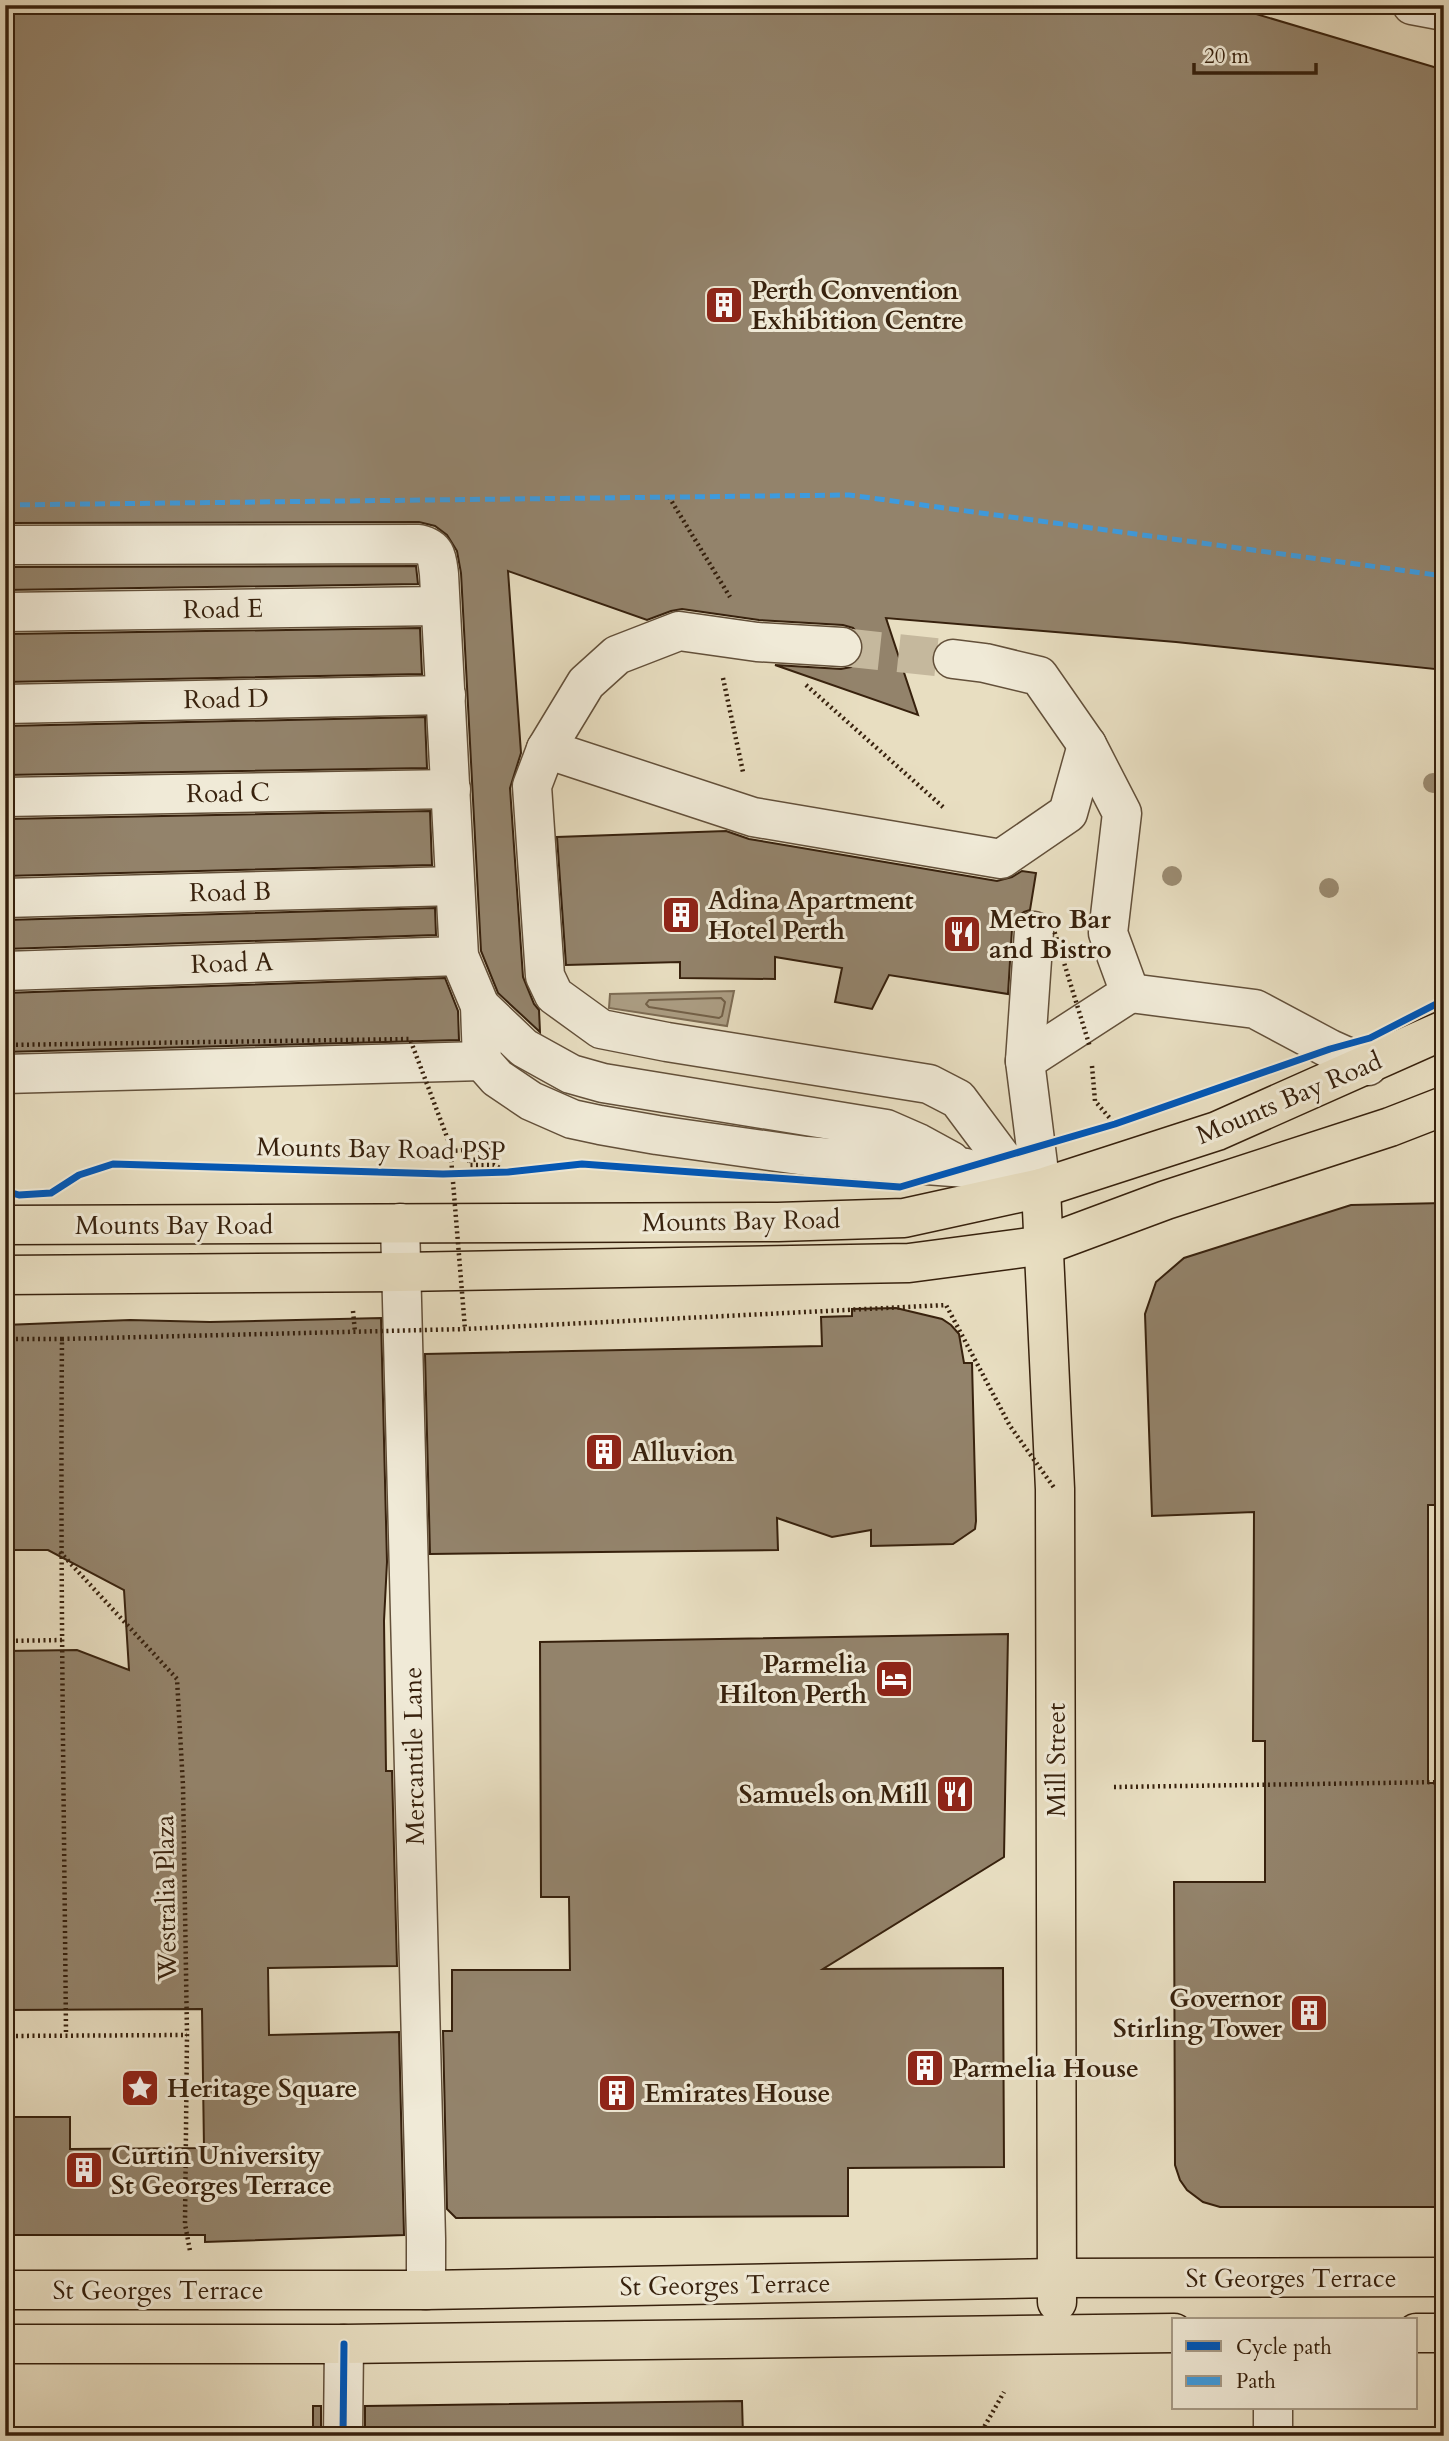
<svg xmlns="http://www.w3.org/2000/svg" width="1449" height="2441" viewBox="0 0 1449 2441" font-family="Cardo,serif">
<style>
.water{fill:#ac9e84;stroke:#7d6c54;stroke-width:2}
.lines{fill:none;stroke-linecap:round;stroke-linejoin:round}
.shore{stroke:#726048;stroke-width:2}
.building{fill:#93836b;stroke:#37210d;stroke-width:2}
.minor-tunnel{stroke:#c5b89d;stroke-width:38;stroke-dasharray:38 19;stroke-linecap:butt}
.minor-casing{stroke:#63503a;stroke-width:41}
.major-casing{stroke:#37210d;stroke-width:41}
.path{stroke:#37210d;stroke-width:4.5;stroke-dasharray:2 3.5;stroke-linecap:butt}
.minor{stroke:#f0ead7;stroke-width:38}
.major{stroke:#e8dec1;stroke-width:38}
.path-bridge{stroke:#37210d;stroke-width:4.5;stroke-dasharray:2 3.5;stroke-linecap:butt}
.quiet{stroke:#3e9bde;stroke-width:5;stroke-dasharray:10 5;stroke-linecap:butt}
.cycleway-casing{stroke:#f0ead7;stroke-width:11}
.cycleway{stroke:#0057b8;stroke-width:7}
.tree{fill:#9b8c72}
.labels{text-anchor:middle;dominant-baseline:central;stroke-width:6;stroke-linejoin:round;paint-order:stroke}
.poi-label{font-size:26px;font-weight:bold;fill:#37210d;stroke:#f0ead7;text-anchor:start}
.street-label{font-size:26px;fill:#37210d;stroke:#f0ead7}
</style>
<rect width="100%" height="100%" fill="#e8dec1"/>
<filter id="stains"><feTurbulence type="fractalNoise" baseFrequency=".00286" numOctaves="4"/><feColorMatrix values="0 0 0 0 .2 0 0 0 0 .09 0 0 0 0 .02 0 0 0 .5 -.17"/></filter>
<radialGradient id="worn" r=".72"><stop offset=".6" stop-color="#630" stop-opacity="0"/><stop offset="1" stop-color="#630" stop-opacity=".3"/></radialGradient>
<polygon class="water" points="734,991 727,1026 609,1008 610,994"/>
<g class="lines">
<polygon class="shore" points="721,998 725,1002 722,1016 719,1018 649,1007 646,1004 649,1000"/>
</g>
<g class="building">
<polygon points="5,5 1226,5 1444,70 1444,670 1176,642 886,618 918,715 775,665 841,669 851,667 860,660 864,649 861,637 853,628 843,625 759,620 682,609 671,611 647,620 508,571 521,753 510,788 523,977 534,1004 539,1010 540,1032 498,993 481,951 461,573 457,551 447,535 435,526 419,522 5,523"/>
<polygon points="416,566 418,584 5,590 5,567"/>
<polygon points="420,628 422,674 5,682 5,634"/>
<polygon points="425,717 427,768 5,775 5,726"/>
<polygon points="430,811 432,865 5,876 5,819"/>
<polygon points="726,831 749,839 997,881 1012,877 1022,871 1036,873 1030,910 1024,912 1016,918 1012,929 1008,994 889,975 872,1009 835,1002 842,968 775,957 775,979 680,978 680,962 566,965 557,837"/>
<polygon points="435,908 436,935 5,949 5,920"/>
<polygon points="445,978 458,1011 459,1040 5,1052 5,993"/>
<polygon points="1444,1203 1444,1505 1428,1505 1428,1783 1444,1783 1444,2207 1220,2207 1203,2202 1187,2190 1180,2180 1175,2165 1174,1882 1265,1882 1265,1741 1253,1741 1254,1512 1152,1516 1145,1314 1156,1282 1184,1258 1351,1205"/>
<polygon points="896,1308 942,1319 951,1325 959,1334 964,1363 972,1363 976,1521 975,1529 953,1544 871,1546 871,1530 832,1537 777,1518 778,1550 430,1554 425,1354 822,1346 821,1317 852,1316 852,1309"/>
<polygon points="381,1318 387,1562 384,1621 386,1771 392,1771 397,1966 268,1968 269,2035 399,2032 404,2235 205,2242 205,2235 13,2235 12,2216 5,2216 5,2117 70,2117 70,2149 204,2148 202,2009 5,2010 5,1651 77,1650 129,1670 124,1590 48,1550 5,1550 5,1325 130,1320 210,1322"/>
<polygon points="1008,1634 1004,1857 823,1969 1003,1968 1004,2167 848,2168 848,2216 456,2218 447,2209 443,2031 452,2031 452,1970 570,1970 569,1897 541,1897 540,1642"/>
<polygon points="742,2401 743,2436 365,2436 365,2406"/>
<rect x="313" y="2406" width="8" height="30"/>
</g>
<g class="lines">
<polyline class="minor-tunnel" points="842,647 953,659"/>
<defs>
<g id="minor">
<polyline points="1412,5 1444,11"/>
<path d="M5 545 419 544C437 548 437 558 439 574L459 956 480 1006 482 1061 497 1078 531 1101 572 1119 600 1125 657 1135 806 1156 966 1168 1041 1188"/>
<polyline points="5,612 440,606"/>
<polyline points="842,647 757,642 679,631 617,655 586,683 546,749 532,786 545,976 554,995 601,1029 667,1042 929,1084 958,1099 1002,1158 1034,1183"/>
<polyline points="953,659 985,663 1039,676 1087,745 1122,813 1108,933 1130,993 1025,1061"/>
<polyline points="5,704 446,695"/>
<polyline points="546,749 753,817 1001,859 1068,813 1087,745"/>
<polyline points="5,797 451,789"/>
<polyline points="5,898 455,886"/>
<polyline points="1034,931 1025,1061 1041,1188"/>
<polyline points="5,971 459,956"/>
<polyline points="1130,993 1255,1009 1330,1049 1368,1066"/>
<polyline points="480,1006 524,1048 571,1074 603,1083 886,1129 918,1143 951,1161"/>
<polyline points="5,1074 482,1061"/>
<polyline points="400,1223 426,2239 426,2290"/>
<polyline points="1273,2408 1273,2436"/>
<polyline points="343,2436 344,2344"/>
</g>
<g id="major">
<polyline points="1041,1188 1055,1489 1057,2302"/>
<polyline points="5,1225 778,1222 904,1218 1041,1188 1217,1131 1444,1030"/>
<polyline points="5,1275 401,1272 909,1263 1045,1245 1166,1200 1390,1127 1444,1106"/>
<polyline points="5,2290 426,2290 1056,2278 1444,2277"/>
<polyline points="1416,2333 1444,2333"/>
<polyline points="5,2344 344,2344 1174,2333"/>
</g>
</defs>
<use href="#minor" class="minor-casing"/>
<use href="#major" class="major-casing"/>
<g class="path">
<polyline points="669,497 730,597"/>
<polyline points="723,678 743,772"/>
<polyline points="806,685 943,807"/>
<polyline points="1092,1066 1095,1101 1114,1123"/>
<polyline points="450,1151 495,1148 494,1155 469,1161 470,1165 494,1165 508,1172"/>
<polyline points="353,1311 355,1332"/>
<path d="M5 1339H62C60 1571 64 1803 66 2035"/>
<polyline points="60,1552 177,1679 183,1786 187,2035 185,2224 190,2251"/>
<polyline points="5,1641 63,1640"/>
<polyline points="1114,1787 1444,1782"/>
<polyline points="5,2036 187,2035"/>
<polyline points="979,2436 1004,2392"/>
</g>
<use href="#minor" class="minor"/>
<use href="#major" class="major"/>
<g class="path-bridge">
<polyline points="1053,927 1090,1047"/>
<polyline points="5,1045 410,1039 450,1145 465,1329"/>
<polyline points="62,1339 465,1329 946,1305 1010,1426 1055,1489"/>
</g>
<polyline class="quiet" points="5,505 849,495 1444,576"/>
<defs>
<g id="cycleway">
<polyline points="5,1191 19,1195 51,1193 79,1175 113,1164 443,1174 508,1172 582,1164 900,1187 1115,1124 1330,1049 1370,1038 1444,1000"/>
<polyline points="343,2436 344,2344"/>
</g>
</defs>
<use href="#cycleway" class="cycleway-casing"/>
<use href="#cycleway" class="cycleway"/>
</g>
<g class="tree">
<circle cx="1433" cy="783" r="10"/>
<circle cx="1172" cy="876" r="10"/>
<circle cx="1329" cy="888" r="10"/>
</g>
<defs>
<symbol id="building-square" viewBox="-11 -11 22 22"><rect x="-9" y="-9" width="18" height="18" rx="4" fill="#8f2418" stroke="#f0ead7"/><path d="M-4-6H4V6H1V3H-1V6H-4ZM-2.5-4.3h1.7v1.8h-1.7ZM.8-4.3h1.7v1.8H.8ZM-2.5-1h1.7V.8h-1.7ZM.8-1h1.7V.8H.8Z" fill="#fff"/></symbol>
<symbol id="restaurant-square" viewBox="-11 -11 22 22"><rect x="-9" y="-9" width="18" height="18" rx="4" fill="#8f2418" stroke="#f0ead7"/><path d="M-5-6h1v4h1v-4h1v4h1v-4h1v5L-1.5 .5V6h-2V.5L-5-1ZM5-6V6H3V1.5H1.5Q1.5-4 5-6Z" fill="#fff"/></symbol>
<symbol id="hotel-square" viewBox="-11 -11 22 22"><rect x="-9" y="-9" width="18" height="18" rx="4" fill="#8f2418" stroke="#f0ead7"/><path d="M-6-4.5h1.5V1H6V5H4.5V3h-9V5H-6ZM-4 0a1.8 1.8 0 1 1 3.6 0ZM.5 0V-2.5h3Q6-2.5 6 0Z" fill="#fff"/></symbol>
<symbol id="sight-square" viewBox="-11 -11 22 22"><rect x="-9" y="-9" width="18" height="18" rx="4" fill="#8f2418" stroke="#f0ead7"/><path d="M0-6L1.8-2.2L6-1.7L2.9 1.2L3.7 5.4L0 3.3L-3.7 5.4L-2.9 1.2L-6-1.7L-1.8-2.2Z" fill="#fff"/></symbol>
</defs>
<g fill-rule="evenodd">
<use href="#building-square" x="702" y="283" width="44" height="44"/>
<use href="#building-square" x="659" y="893" width="44" height="44"/>
<use href="#restaurant-square" x="940" y="912" width="44" height="44"/>
<use href="#building-square" x="582" y="1430" width="44" height="44"/>
<use href="#hotel-square" x="872" y="1657" width="44" height="44"/>
<use href="#restaurant-square" x="933" y="1772" width="44" height="44"/>
<use href="#building-square" x="1287" y="1991" width="44" height="44"/>
<use href="#building-square" x="903" y="2046" width="44" height="44"/>
<use href="#sight-square" x="118" y="2066" width="44" height="44"/>
<use href="#building-square" x="595" y="2071" width="44" height="44"/>
<use href="#building-square" x="62" y="2148" width="44" height="44"/>
</g>
<g class="labels">
<g class="poi-label">
<text x="751" y="290">Perth Convention<tspan x="751" dy="30">Exhibition Centre</tspan></text>
<text x="708" y="900">Adina Apartment<tspan x="708" dy="30">Hotel Perth</tspan></text>
<text x="989" y="919">Metro Bar<tspan x="989" dy="30">and Bistro</tspan></text>
<text x="631" y="1452">Alluvion</text>
<text x="867" y="1664" text-anchor="end">Parmelia<tspan x="867" dy="30">Hilton Perth</tspan></text>
<text x="928" y="1794" text-anchor="end">Samuels on Mill</text>
<text x="1282" y="1998" text-anchor="end">Governor<tspan x="1282" dy="30">Stirling Tower</tspan></text>
<text x="952" y="2068">Parmelia House</text>
<text x="167" y="2088">Heritage Square</text>
<text x="644" y="2093">Emirates House</text>
<text x="111" y="2155">Curtin University<tspan x="111" dy="30">St Georges Terrace</tspan></text>
</g>
<g class="street-label">
<text transform="translate(223 609) rotate(-1)">Road E</text>
<text transform="translate(226 699) rotate(-1)">Road D</text>
<text transform="translate(228 793) rotate(-1)">Road C</text>
<text transform="translate(230 892) rotate(-1)">Road B</text>
<text transform="translate(232 963) rotate(-2)">Road A</text>
<text transform="translate(1289 1098) rotate(-23)">Mounts Bay Road</text>
<text transform="translate(381 1149) rotate(1)">Mounts Bay Road PSP</text>
<text transform="translate(741 1221) rotate(-1)">Mounts Bay Road</text>
<text x="174" y="1225">Mounts Bay Road</text>
<text transform="translate(414 1756) rotate(-91)">Mercantile Lane</text>
<text transform="translate(1056 1760) rotate(-90)">Mill Street</text>
<text transform="translate(166 1898) rotate(-91)">Westralia Plaza</text>
<text x="1291" y="2278">St Georges Terrace</text>
<text transform="translate(725 2285) rotate(-1)">St Georges Terrace</text>
<text x="158" y="2290">St Georges Terrace</text>
</g>
</g>
<rect width="1449" height="2441" fill="none" stroke="#e8dec1" stroke-width="28"/>
<rect x="7" y="7" width="1435" height="2427" fill="none" stroke="#37210d" stroke-width="3.5"/>
<rect x="14" y="14" width="1421" height="2413" fill="none" stroke="#37210d" stroke-width="2"/>
<rect x="1172" y="2318" width="245" height="91" fill="#f0ead7" stroke="#a69a86" stroke-width="2"/>
<rect x="1186" y="2341" width="35" height="10" fill="#0057b8" stroke="#a69a86" stroke-width="2"/>
<text x="1236" y="2354" font-size="21" fill="#37210d">Cycle path</text>
<rect x="1186" y="2376" width="35" height="10" fill="#3e9bde" stroke="#a69a86" stroke-width="2"/>
<text x="1236" y="2388" font-size="21" fill="#37210d">Path</text>
<path d="M1194 63v10h122v-10" fill="none" stroke="#37210d" stroke-width="3.5"/>
<text x="1204" y="63" font-size="21" fill="#37210d" stroke="#f0ead7" stroke-width="5" paint-order="stroke">20 m</text>
<rect width="100%" height="100%" filter="url(#stains)"/>
<rect width="100%" height="100%" fill="url(#worn)"/>
</svg>
